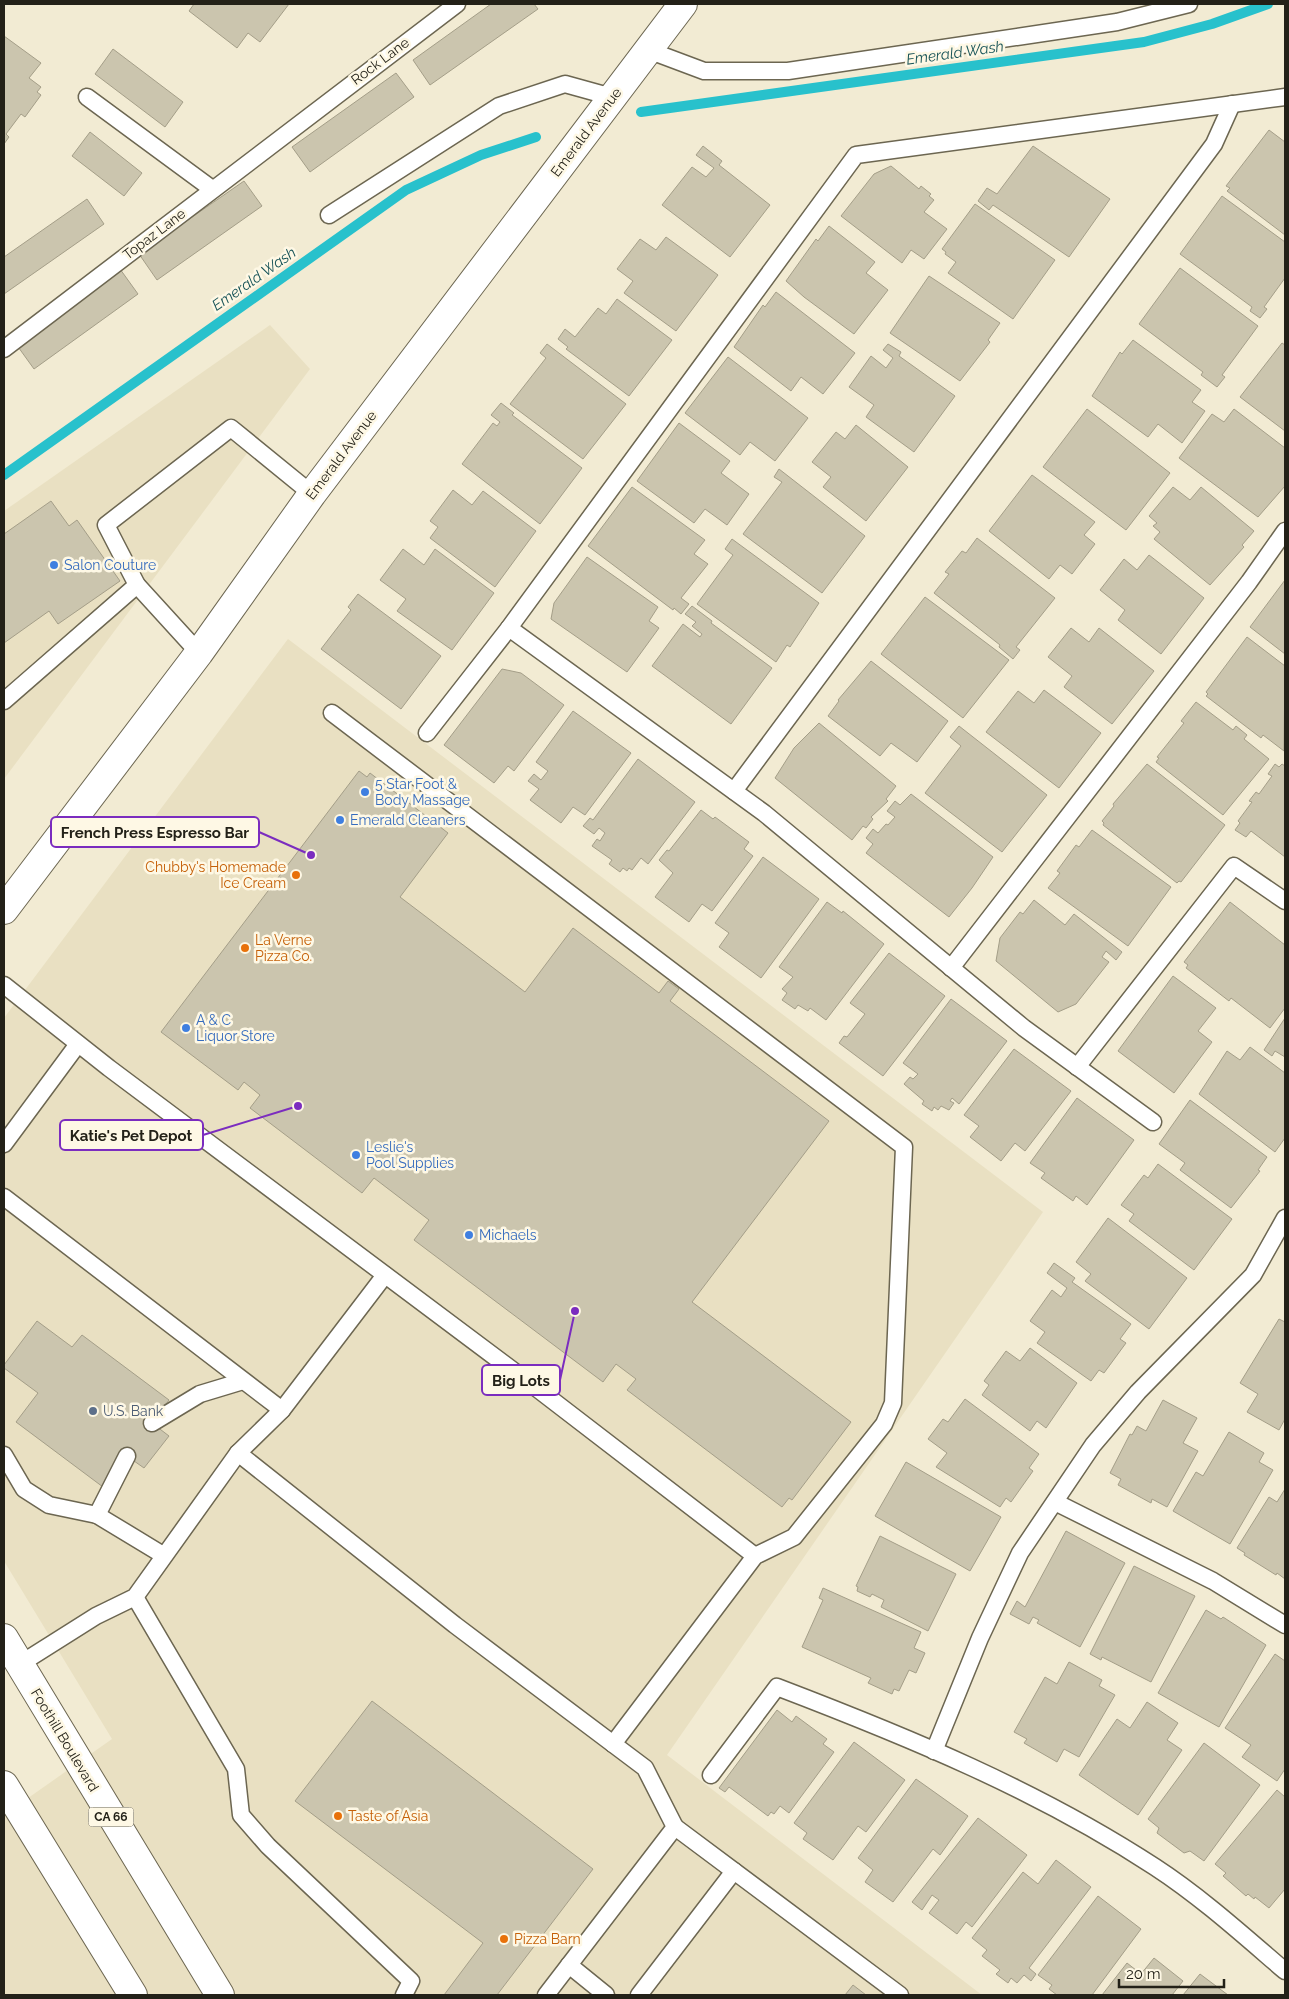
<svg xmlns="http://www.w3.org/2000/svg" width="1289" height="1999" viewBox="0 0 1289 1999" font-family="Raleway,sans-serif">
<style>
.built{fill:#e9e0c2}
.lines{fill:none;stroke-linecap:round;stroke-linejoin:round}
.stream{stroke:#28c1cc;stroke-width:10}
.building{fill:#cbc5ae;stroke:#a49e88}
.service-casing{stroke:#6c6651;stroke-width:19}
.tertiary-casing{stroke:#6c6651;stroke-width:30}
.primary-casing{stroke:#6c6651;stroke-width:30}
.service{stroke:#fff;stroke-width:16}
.tertiary{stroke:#fff;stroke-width:28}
.primary{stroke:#fff;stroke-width:28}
.shop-dot{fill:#3f7fe0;stroke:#fef8e5;stroke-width:2}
.food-dot{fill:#e8710a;stroke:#fef8e5;stroke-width:2}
.service-dot{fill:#5c6f8a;stroke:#fef8e5;stroke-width:2}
.labels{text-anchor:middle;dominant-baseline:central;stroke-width:5;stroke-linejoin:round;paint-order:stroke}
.shield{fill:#fef8e5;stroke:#656256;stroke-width:1}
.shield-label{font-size:12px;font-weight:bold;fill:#232118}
.street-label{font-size:14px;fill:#232118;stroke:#fef8e5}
.shop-label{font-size:14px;fill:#366cbe;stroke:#fef8e5;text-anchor:start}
.food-label{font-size:14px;fill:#c56008;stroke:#fef8e5;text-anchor:start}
.service-label{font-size:14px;fill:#4e5e75;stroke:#fef8e5;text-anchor:start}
.water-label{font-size:15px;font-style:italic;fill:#175357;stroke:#fef8e5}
.leader{fill:none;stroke:#7b2cbf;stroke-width:2}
.callout-dot{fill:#7b2cbf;stroke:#fef8e5;stroke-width:2}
.callout{fill:#fef8e5;stroke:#7b2cbf;stroke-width:2}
.callout-label{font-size:15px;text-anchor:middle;font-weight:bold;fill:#232118}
</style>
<rect width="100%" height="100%" fill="#f2ebd3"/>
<g class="built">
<polygon points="270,325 310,369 4,779 4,511"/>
<polygon points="288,639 1043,1212 667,1755 982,1995 4,1995 4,1815 112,1739 4,1561 4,1018"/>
</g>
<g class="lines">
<g class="stream">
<polyline points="641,112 1144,42 1212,24 1268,4"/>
<polyline points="4,475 406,190 481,155 536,137"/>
</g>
</g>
<g class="building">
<polygon points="194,4 289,4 260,42 248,33 237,48 189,11"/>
<polygon points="491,4 534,4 538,9 430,85 413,60"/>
<polygon points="4,36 41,63 29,78 41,87 37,92 41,95 25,117 21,114 6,134 9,137 4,144"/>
<polygon points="113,49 183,102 165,127 95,74"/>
<polygon points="396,73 414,97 310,172 292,147"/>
<polygon points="1269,130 1285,142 1285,235 1227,191 1230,188 1226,186"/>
<polygon points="90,132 142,173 124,196 72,156"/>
<polygon points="703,146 722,161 719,165 770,205 730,257 662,205 692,167 706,177 714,168 696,155"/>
<polygon points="1033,146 1110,199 1069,257 993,205 989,210 978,201 987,188 997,194"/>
<polygon points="891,166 919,189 921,186 931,194 929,196 934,200 924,212 947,229 924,259 911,250 902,263 841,216 874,174"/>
<polygon points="244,181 262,206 157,280 139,254"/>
<polygon points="1222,196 1285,242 1285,278 1264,307 1267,309 1260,318 1250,311 1252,307 1180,254"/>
<polygon points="87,199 104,224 4,294 4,257"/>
<polygon points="975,204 1055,260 1013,319 948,273 956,262 945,254 946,252 942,249"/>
<polygon points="829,226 875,262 866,273 888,290 854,334 804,297 786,281 816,239 818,241"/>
<polygon points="666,237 718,275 676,331 624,293 633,281 617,269 640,239 656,250"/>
<polygon points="1180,268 1258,326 1222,375 1225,377 1217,387 1201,375 1203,372 1139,324"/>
<polygon points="120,269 138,294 34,369 16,344"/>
<polygon points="929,276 1000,323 988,340 990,342 960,381 890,333"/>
<polygon points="776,292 855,353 823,394 801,377 791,391 734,347 763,305 765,307"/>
<polygon points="617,299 672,340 629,396 566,349 568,347 558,339 565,329 575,337 598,308 606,314"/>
<polygon points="1133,340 1201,390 1192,402 1205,411 1182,443 1158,424 1148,437 1092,396 1120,352 1122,354"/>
<polygon points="1282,343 1285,345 1285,431 1240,397"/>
<polygon points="547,344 626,404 583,459 510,404 546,358 540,353"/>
<polygon points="888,344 901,352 899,356 955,396 914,452 866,417 874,405 849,387 871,356 886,368 893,358 883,350"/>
<polygon points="728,357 808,418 775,461 750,442 740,455 685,413"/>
<polygon points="501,403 514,413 512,415 582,468 540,524 462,464 493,423 497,426 500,422 491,415"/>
<polygon points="1087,409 1170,473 1126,530 1043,467"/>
<polygon points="1234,409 1285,448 1285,486 1258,517 1179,458 1212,414 1224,422"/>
<polygon points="679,423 730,461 721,473 749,494 727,525 705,509 694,523 637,481"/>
<polygon points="856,425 908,467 866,521 823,487 831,477 812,462 836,432 845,439"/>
<polygon points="779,469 865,536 822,593 743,534 782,482 774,477"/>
<polygon points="1032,475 1095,522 1084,535 1095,544 1072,574 1060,565 1049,579 989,531"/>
<polygon points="632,487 705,540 694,554 708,564 681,598 689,604 681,614 674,608 673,610 588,546"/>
<polygon points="1173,487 1190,500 1201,487 1254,531 1242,545 1244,547 1210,585 1154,539 1160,532 1153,526 1157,523 1149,516"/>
<polygon points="453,490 472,505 483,491 536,531 495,587 430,538 438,527 430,521"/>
<polygon points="51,501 69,526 77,520 120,581 58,624 49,611 4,643 4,534"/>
<polygon points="977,538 1055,598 1016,647 1020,650 1013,659 999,647 1000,645 934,593 949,574 945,572 962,551 966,553"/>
<polygon points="732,539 819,603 790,647 787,645 776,662 697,604 733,555 725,549"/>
<polygon points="403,549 424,565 435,549 494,593 452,650 397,611 406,599 380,580"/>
<polygon points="1149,555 1204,598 1161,654 1118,620 1125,610 1100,590 1124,559 1137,570"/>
<polygon points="587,557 658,607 649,621 659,628 627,672 551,619 554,603"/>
<polygon points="1285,580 1285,654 1250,627"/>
<polygon points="358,594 441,656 401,709 321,649 351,610 348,607"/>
<polygon points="925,597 1009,660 963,718 881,654"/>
<polygon points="692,606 712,621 711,623 772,668 731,724 652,666 683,624 700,637 702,634 692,626 696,622 685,614"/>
<polygon points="1071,628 1089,642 1099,628 1154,671 1112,724 1064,687 1072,676 1048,657"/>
<polygon points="1247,637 1285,666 1284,751 1263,735 1261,738 1206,696 1208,694 1206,692"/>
<polygon points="871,661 948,721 917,762 891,743 880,756 828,716 839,701 838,700"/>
<polygon points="502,669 521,673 564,705 514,771 508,766 494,783 444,745"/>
<polygon points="1044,690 1101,733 1059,788 986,732 1018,691 1034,703"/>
<polygon points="1196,702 1233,730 1236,726 1247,735 1244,739 1269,759 1223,815 1156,762 1159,758 1157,757 1184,723 1181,721"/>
<polygon points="573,711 631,753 585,815 573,807 561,823 530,800 539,789 528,781 534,774 541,780 548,771 536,762"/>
<polygon points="819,723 896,786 886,799 888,801 871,817 873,819 866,828 863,826 852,840 775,778 794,748"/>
<polygon points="959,726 1047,795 1002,852 925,793 961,746 950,737"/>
<polygon points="638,759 695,802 648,864 641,858 632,870 629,868 627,871 623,868 620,872 609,864 612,860 592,846 597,839 600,841 605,833 599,828 594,834 583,826 590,818 593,820"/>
<polygon points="1147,764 1225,825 1181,882 1179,881 1177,883 1103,825 1104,823 1102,821 1114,806 1113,804"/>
<polygon points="1275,764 1279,767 1282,764 1285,766 1285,857 1251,831 1246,837 1235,830 1240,823 1238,821 1252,802 1249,801 1256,792 1259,794 1272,776 1268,774"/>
<polygon points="359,771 367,777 370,773 448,833 400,897 525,992 573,928 659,993 668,981 679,989 670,1001 829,1121 692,1302 851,1422 792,1500 789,1498 782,1507 627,1390 636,1379 616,1364 603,1382 414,1240 429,1220 374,1178 362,1193 250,1108 260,1095 244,1082 238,1090 161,1032"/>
<polygon points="911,794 993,857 972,888 949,917 866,853 873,844 866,838 873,829 878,833 886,824 888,825 895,817 887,811 895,801 900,805"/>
<polygon points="701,810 713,819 715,817 749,842 744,849 753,856 712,911 702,904 689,922 655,897 673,873 659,860 667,850 669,851"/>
<polygon points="1092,830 1171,887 1128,946 1048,888 1060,873 1057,871 1076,845 1079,847"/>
<polygon points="763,857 819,899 761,978 719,947 729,933 715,923"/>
<polygon points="1034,900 1065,925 1074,914 1122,952 1116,960 1106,951 1102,957 1109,962 1076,1004 1058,1012 996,961 1000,938 1020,912 1023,914"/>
<polygon points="827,902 842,913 843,911 884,944 826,1020 810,1008 808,1011 798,1005 795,1009 782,1000 787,993 782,989 793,977 779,967"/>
<polygon points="1230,902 1285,945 1285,1008 1270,1028 1231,998 1229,1001 1186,968 1188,965 1184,962"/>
<polygon points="889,953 945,996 883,1076 839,1043 844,1036 847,1037 865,1014 850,1003"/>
<polygon points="1173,976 1216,1008 1198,1031 1212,1042 1174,1093 1118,1051"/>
<polygon points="951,999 1007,1041 959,1104 952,1098 950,1101 954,1103 949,1110 941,1106 938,1110 934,1107 932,1111 922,1104 924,1101 904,1084 910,1077 913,1079 918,1074 903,1063"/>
<polygon points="1285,1018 1285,1057 1275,1051 1272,1056 1264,1050"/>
<polygon points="1250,1047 1285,1073 1285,1138 1275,1152 1199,1094 1227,1051 1240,1060"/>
<polygon points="1014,1049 1071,1091 1025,1151 1015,1143 1001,1161 970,1137 979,1126 964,1115"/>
<polygon points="1077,1098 1134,1140 1087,1205 1076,1196 1073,1201 1041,1178 1045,1173 1030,1163"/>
<polygon points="1190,1100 1267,1157 1258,1170 1260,1171 1231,1208 1180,1170 1185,1163 1159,1144"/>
<polygon points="1158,1164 1232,1219 1194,1270 1129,1221 1134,1214 1121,1205 1144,1175 1148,1178"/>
<polygon points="1108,1218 1187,1278 1149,1329 1085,1281 1091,1274 1076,1262"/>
<polygon points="1054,1263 1075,1278 1072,1282 1131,1324 1120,1339 1126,1343 1104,1373 1099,1370 1091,1381 1037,1343 1045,1332 1030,1321 1052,1290 1061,1297 1067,1288 1047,1273"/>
<polygon points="1279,1319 1285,1322 1285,1419 1279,1430 1247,1412 1258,1394 1240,1383"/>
<polygon points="37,1321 72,1347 82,1335 169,1400 152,1423 169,1436 144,1468 127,1456 103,1487 16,1422 38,1393 4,1368 4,1365"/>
<polygon points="1030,1348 1077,1383 1046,1428 1037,1421 1030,1431 982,1395 989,1385 984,1381 1006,1351 1020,1361"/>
<polygon points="965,1399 1039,1454 1029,1468 1033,1471 1011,1502 1006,1498 1000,1507 936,1467 947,1453 928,1439 943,1419 948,1422"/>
<polygon points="1163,1400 1197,1418 1183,1443 1198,1451 1167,1507 1152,1499 1151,1503 1118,1485 1121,1479 1110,1473 1130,1434 1132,1435 1137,1426 1146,1431"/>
<polygon points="1229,1432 1264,1453 1259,1462 1273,1470 1230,1544 1173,1511 1196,1472 1203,1476"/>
<polygon points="906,1462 1001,1517 970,1571 875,1516"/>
<polygon points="1285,1489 1285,1579 1277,1573 1276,1575 1244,1555 1245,1553 1237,1548 1269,1497 1277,1502"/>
<polygon points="1066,1531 1125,1563 1080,1647 1037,1623 1039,1620 1033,1617 1029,1624 1010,1614 1017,1601 1025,1607"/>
<polygon points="880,1536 956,1574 928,1631 881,1607 884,1600 872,1594 870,1597 857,1591 858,1587 856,1586"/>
<polygon points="1134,1566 1195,1596 1151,1682 1102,1657 1101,1660 1090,1654"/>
<polygon points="823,1588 921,1632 914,1648 925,1653 916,1673 909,1670 899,1691 894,1689 892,1694 868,1683 871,1678 802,1647 823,1600 819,1598"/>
<polygon points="1206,1610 1221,1619 1223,1617 1266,1645 1219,1727 1158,1693"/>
<polygon points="1275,1654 1285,1661 1285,1769 1277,1781 1242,1757 1251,1745 1225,1728"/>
<polygon points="1069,1662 1102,1680 1099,1686 1115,1695 1079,1757 1064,1749 1057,1762 1024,1743 1027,1739 1014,1732 1045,1677 1057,1684"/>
<polygon points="372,1701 593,1869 497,1995 444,1995 483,1943 295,1801"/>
<polygon points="1147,1702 1178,1723 1167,1740 1182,1750 1138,1815 1079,1775 1117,1719 1130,1728"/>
<polygon points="777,1710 792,1722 796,1716 827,1739 823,1744 834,1752 789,1813 780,1806 774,1814 771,1812 768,1816 729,1787 725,1792 719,1788"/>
<polygon points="854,1742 905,1780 866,1832 858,1826 833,1860 803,1839 807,1833 794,1823"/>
<polygon points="1204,1743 1260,1785 1204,1861 1190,1851 1184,1853 1157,1833 1159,1828 1148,1819"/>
<polygon points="916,1779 968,1816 940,1855 933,1849 893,1902 865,1882 873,1870 858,1858"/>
<polygon points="1277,1790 1285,1797 1285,1889 1269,1908 1255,1897 1254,1899 1248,1894 1246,1896 1223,1876 1226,1873 1215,1864"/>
<polygon points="978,1818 1027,1855 972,1927 966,1922 957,1934 929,1913 939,1900 932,1895 922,1910 912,1902"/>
<polygon points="1056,1860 1091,1887 1029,1968 1036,1974 1031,1981 1024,1975 1017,1983 1011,1978 1008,1983 996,1974 1000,1970 982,1956 987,1950 972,1938 1023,1872 1038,1884"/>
<polygon points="1098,1896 1141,1929 1092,1995 1057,1995 1049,1989 1052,1985 1038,1975"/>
<polygon points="1154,1958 1183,1981 1172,1995 1102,1995 1127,1963 1141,1974"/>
<polygon points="1200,1974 1228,1995 1183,1995"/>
<polygon points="853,1985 866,1995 868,1995 845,1995"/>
</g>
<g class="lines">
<defs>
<g id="service">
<polyline points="648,50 704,71 788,71 1117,22 1189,4"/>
<polyline points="87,97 212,189"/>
<polyline points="329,215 499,106 565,84 612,97"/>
<polyline points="4,349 457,4"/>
<polyline points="509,628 764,813 1024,1028 1153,1122"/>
<polyline points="199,653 137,585 106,525 231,428 312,494"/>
<polyline points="4,701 137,585"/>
<polyline points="332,713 904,1147 893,1403 884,1424 794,1537 755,1556 613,1744"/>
<polyline points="427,733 509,628 856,155 1285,97"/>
<polyline points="734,791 1214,144 1232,104"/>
<polyline points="951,968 1249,582 1285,531"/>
<polyline points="4,985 109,1068 539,1390 755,1556"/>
<polyline points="1077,1067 1234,866 1285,901"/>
<polyline points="4,1144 78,1044"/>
<polyline points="4,1197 282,1410"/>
<polyline points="152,1423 200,1394 243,1381"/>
<polyline points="238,1453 455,1625 645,1768 675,1827 546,1995"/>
<polyline points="4,1455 24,1489 49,1505 97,1515 163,1555"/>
<polyline points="1055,1502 1213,1581 1285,1625"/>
<polyline points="97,1515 127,1456"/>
<polyline points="135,1597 236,1769 241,1815 268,1846 411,1981 404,1995"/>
<polyline points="20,1664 96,1616 135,1597 238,1453 282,1410 385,1275"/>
<polyline points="934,1751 980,1638 1020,1553 1093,1445 1138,1392 1253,1275 1285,1218"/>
<path d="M711 1775 777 1687C908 1737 1037 1790 1155 1867 1201 1897 1243 1935 1285 1971"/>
<polyline points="675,1827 900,1995"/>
<polyline points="569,1965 606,1995"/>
<polyline points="639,1995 734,1871"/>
</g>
<polyline id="tertiary" points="4,910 199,653 312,494 683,4"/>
<g id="primary">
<polyline points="4,1638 220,1995"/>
<polyline points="4,1785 133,1995"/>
</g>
</defs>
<use href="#service" class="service-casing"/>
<use href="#tertiary" class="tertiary-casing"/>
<use href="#primary" class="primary-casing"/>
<use href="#service" class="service"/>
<use href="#tertiary" class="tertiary"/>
<use href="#primary" class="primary"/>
</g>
<g class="shop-dot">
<circle cx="54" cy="565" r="5"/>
<circle cx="365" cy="792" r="5"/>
<circle cx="340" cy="820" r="5"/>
<circle cx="186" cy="1028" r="5"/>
<circle cx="356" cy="1155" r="5"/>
<circle cx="469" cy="1235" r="5"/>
</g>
<g class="food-dot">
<circle cx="296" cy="875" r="5"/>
<circle cx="245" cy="948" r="5"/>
<circle cx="338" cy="1816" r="5"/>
<circle cx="504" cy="1939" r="5"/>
</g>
<circle class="service-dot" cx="93" cy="1411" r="5"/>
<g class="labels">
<rect class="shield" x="88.5" y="1807.5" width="45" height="19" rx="4"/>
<g class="shield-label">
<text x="111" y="1817">CA 66</text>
</g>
<g class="street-label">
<text transform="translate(380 61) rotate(-37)">Rock Lane</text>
<text transform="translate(586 132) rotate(-53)">Emerald Avenue</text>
<text transform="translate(154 234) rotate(-37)">Topaz Lane</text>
<text transform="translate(341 455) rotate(-53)">Emerald Avenue</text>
<text transform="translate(65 1740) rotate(59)">Foothill Boulevard</text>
</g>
<g class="shop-label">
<text x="64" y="565">Salon Couture</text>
<text x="375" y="784">5 Star Foot &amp;<tspan x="375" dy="16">Body Massage</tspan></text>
<text x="350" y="820">Emerald Cleaners</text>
<text x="196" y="1020">A &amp; C<tspan x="196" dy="16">Liquor Store</tspan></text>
<text x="366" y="1147">Leslie's<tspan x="366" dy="16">Pool Supplies</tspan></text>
<text x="479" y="1235">Michaels</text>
</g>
<g class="food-label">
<text x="286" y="867" text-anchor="end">Chubby's Homemade<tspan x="286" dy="16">Ice Cream</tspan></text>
<text x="255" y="940">La Verne<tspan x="255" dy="16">Pizza Co.</tspan></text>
<text x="348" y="1816">Taste of Asia</text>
<text x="514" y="1939">Pizza Barn</text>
</g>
<g class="service-label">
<text x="103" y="1411">U.S. Bank</text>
</g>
<g class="water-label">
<text transform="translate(955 53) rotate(-8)">Emerald Wash</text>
<text transform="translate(254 279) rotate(-35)">Emerald Wash</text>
</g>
</g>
<path class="leader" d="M311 855L259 832M298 1106L203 1135M575 1311L560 1380"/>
<g class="callout-dot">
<circle cx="311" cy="855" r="5"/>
<circle cx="298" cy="1106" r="5"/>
<circle cx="575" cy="1311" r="5"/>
</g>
<g class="callout">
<rect x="51" y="817" width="208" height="30" rx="5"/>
<rect x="60" y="1120" width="143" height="30" rx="5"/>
<rect x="482" y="1365" width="78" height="30" rx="5"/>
</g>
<g class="callout-label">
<text x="155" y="838">French Press Espresso Bar</text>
<text x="131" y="1141">Katie's Pet Depot</text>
<text x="521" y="1386">Big Lots</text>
</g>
<rect width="1289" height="1999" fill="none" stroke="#232118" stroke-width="10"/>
<path d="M1119 1979v8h105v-8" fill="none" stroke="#232118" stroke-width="2.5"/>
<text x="1126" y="1979" font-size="15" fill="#232118" stroke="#fef8e5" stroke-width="4" paint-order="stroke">20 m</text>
</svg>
